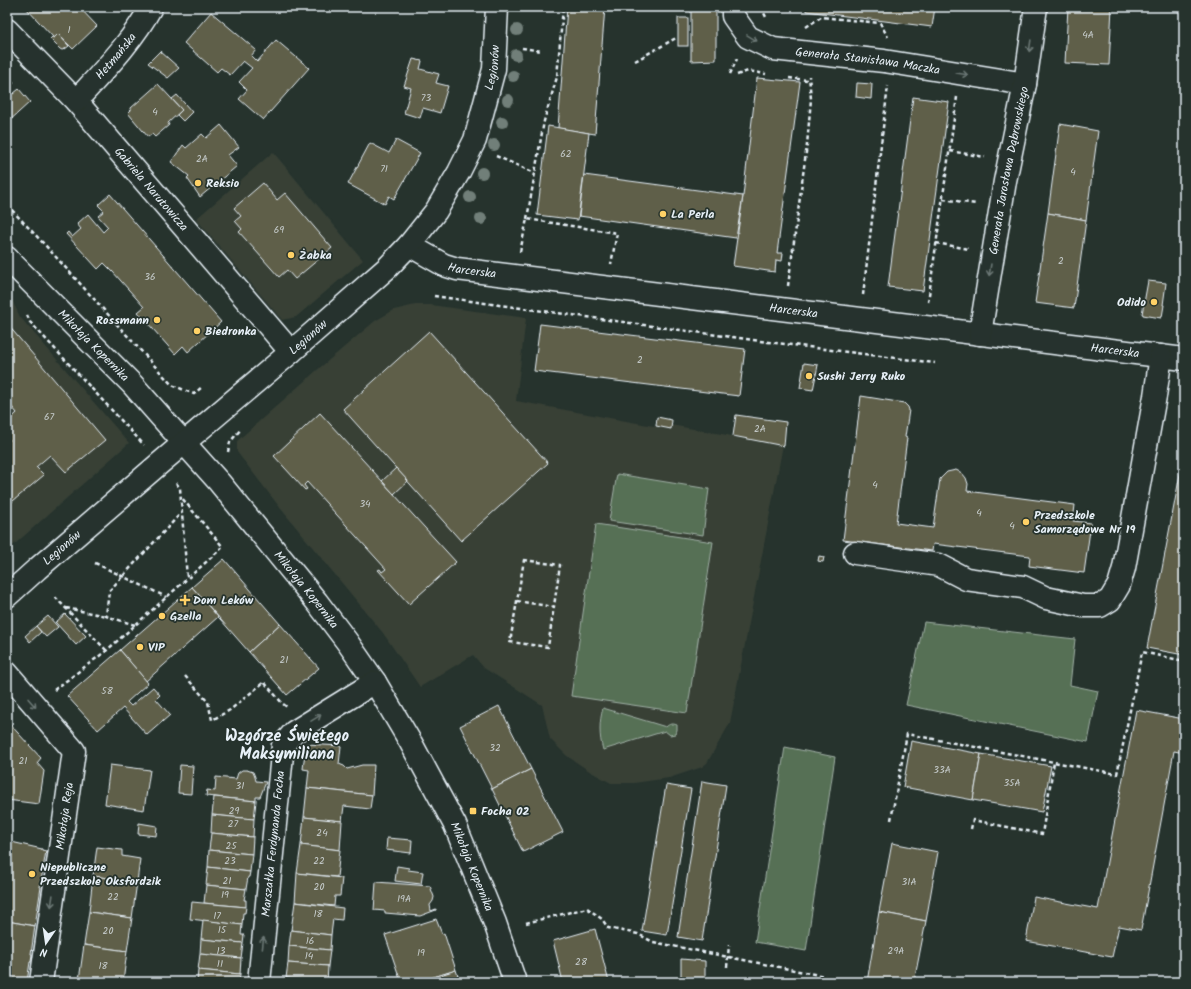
<svg xmlns="http://www.w3.org/2000/svg" width="1191" height="989" viewBox="0 0 1191 989" font-family="Kalam,sans-serif">
<style>
.built{fill:#374036}
.green{fill:#577055;stroke:#a0b0a6}
.building{fill:#5f5f4a;stroke:#e8f1f8}
.lines{fill:none;stroke-linecap:round;stroke-linejoin:round}
.minor-casing{stroke:#e8f1f8;stroke-width:25}
.path{stroke:#e8f1f8;stroke-width:2.5;stroke-dasharray:4 3;stroke-linecap:butt}
.minor{stroke:#26332d;stroke-width:22}
.tree{fill:#717f79}
.oneway{stroke:#6a7674}
.poi-dot{fill:#ffd166;stroke:#26332d;stroke-width:1.5}
.labels{text-anchor:middle;dominant-baseline:central;stroke-width:3.5;stroke-linejoin:round;paint-order:stroke}
.number-label{font-size:10px;fill:#c6cccc}
.street-label{font-size:12px;fill:#e8f1f8;stroke:#26332d}
.poi-label{font-size:12px;font-weight:bold;fill:#e8f1f8;stroke:#26332d;text-anchor:start}
.district-label{font-size:16px;font-weight:bold;fill:#e8f1f8;stroke:#26332d}
</style>
<rect width="100%" height="100%" fill="#26332d"/>
<filter id="ink" filterUnits="userSpaceOnUse"><feTurbulence type="fractalNoise" baseFrequency=".025" numOctaves="2"/><feDisplacementMap in="SourceGraphic" scale="8" xChannelSelector="R" yChannelSelector="G"/><feConvolveMatrix kernelMatrix="1 2 1 2 8 2 1 2 1" color-interpolation-filters="sRGB"/></filter>
<g filter="url(#ink)">
<g class="built">
<polygon points="273,152 363,260 296,317 282,320 196,219"/>
<polygon points="11,298 20,317 129,443 7,551 7,301"/>
<polygon points="415,305 431,305 526,318 516,401 670,429 671,425 783,445 730,723 707,763 702,767 669,778 634,783 611,783 591,772 567,756 550,739 542,705 484,668 473,655 420,687 383,633 281,509 237,452 237,441 316,371 375,321 394,310"/>
</g>
<g class="green">
<polygon points="617,474 709,489 703,535 609,521"/>
<polygon points="596,524 713,542 687,713 571,696"/>
<polygon points="924,622 1075,639 1070,685 1098,691 1088,742 906,705"/>
<path d="M603 708 666 727C669 724 672 723 677 725V730L675 734 670 735 665 731 603 750C599 736 599 722 603 708Z"/>
<polygon points="785,747 835,757 806,951 755,942"/>
</g>
<g class="building">
<polygon points="25,7 79,7 97,26 73,49 58,34 54,38"/>
<rect x="337" y="7" width="40" height="3"/>
<polygon points="567,7 605,7 595,134 558,128"/>
<polygon points="691,7 716,7 716,60 691,61"/>
<polygon points="806,7 935,7 932,27 806,11"/>
<polygon points="1068,7 1112,7 1109,65 1065,63"/>
<polygon points="211,12 256,50 251,56 257,62 276,40 309,68 263,120 239,99 247,90 239,82 252,68 243,61 230,75 221,68 217,72 184,43"/>
<rect x="678" y="18" width="10" height="28"/>
<polygon points="58,34 69,46 65,49 62,50 60,49 50,39 52,37 54,38"/>
<polygon points="160,51 179,68 168,78 148,63"/>
<polygon points="413,59 422,61 420,69 439,74 436,83 448,86 440,113 423,108 420,118 404,113 411,88 404,86"/>
<polygon points="757,78 800,82 777,253 783,253 782,261 776,260 775,272 733,266 743,196"/>
<polygon points="12,82 14,83 8,88 13,94 19,89 30,102 7,123 7,86"/>
<polygon points="857,83 872,84 871,99 856,97"/>
<polygon points="158,84 182,110 168,123 169,125 155,137 152,134 148,137 128,113 131,110 131,108"/>
<polygon points="177,95 192,112 183,121 177,115 182,110 172,99"/>
<polygon points="913,97 949,102 923,291 888,287"/>
<polygon points="1060,124 1098,131 1086,220 1048,213"/>
<polygon points="221,125 239,147 228,155 237,166 200,197 187,178 189,176 171,162 183,145 186,148 202,134 206,138"/>
<polygon points="548,126 589,133 578,220 537,215"/>
<polygon points="396,140 420,153 394,199 389,196 385,204 348,184 370,143 389,153"/>
<polygon points="584,175 743,196 736,238 579,216"/>
<polygon points="263,183 277,200 285,193 332,248 295,279 287,270 279,277 239,232 242,229 235,221 241,216 234,208"/>
<polygon points="110,194 221,322 188,352 183,346 175,354 138,312 144,307 113,272 104,263 98,269 66,234 68,232 72,237 81,229 77,224 88,214 103,232 108,227 98,216 104,211 98,205"/>
<polygon points="1048,213 1086,220 1074,308 1035,303"/>
<polygon points="1148,281 1166,283 1163,305 1164,305 1162,317 1161,317 1161,318 1143,315 1143,314 1142,314"/>
<polygon points="540,324 745,349 739,396 534,371"/>
<polygon points="8,325 105,440 66,472 50,455 36,467 44,475 7,506 7,443 10,440 7,437 7,422 17,413 7,401 7,326"/>
<polygon points="429,331 548,463 461,541 343,409"/>
<polygon points="804,363 818,365 813,390 800,388"/>
<polygon points="861,396 904,403 908,407 909,410 905,437 907,438 896,523 933,528 940,479 947,472 956,470 962,473 966,478 968,484 967,491 1075,505 1073,521 1091,523 1084,573 1029,566 1030,556 933,544 932,551 843,540"/>
<polygon points="320,413 456,562 409,604 378,570 380,569 382,572 386,569 307,482 304,485 307,489 305,490 274,456"/>
<polygon points="736,415 786,422 784,446 733,436"/>
<polygon points="657,417 672,420 671,429 656,426"/>
<polygon points="1184,453 1184,655 1147,648"/>
<polygon points="396,468 408,481 394,494 382,481"/>
<polygon points="819,556 824,557 823,562 818,561"/>
<polygon points="224,559 280,624 249,652 192,587"/>
<polygon points="192,587 218,617 146,681 120,650"/>
<polygon points="65,614 86,636 76,645 55,622 56,622"/>
<polygon points="48,616 58,627 46,637 36,626"/>
<polygon points="280,624 319,668 287,695 249,652"/>
<polygon points="36,626 41,632 30,642 25,636"/>
<polygon points="120,650 148,683 127,702 131,706 153,687 160,695 156,699 170,715 147,735 123,708 98,730 67,696"/>
<polygon points="499,706 531,769 492,789 460,726"/>
<polygon points="1136,710 1184,719 1184,753 1174,751 1141,930 1119,926 1112,957 1026,941 1034,897 1098,909"/>
<polygon points="7,721 41,758 37,763 44,771 39,804 7,800"/>
<polygon points="911,741 981,754 973,800 903,787"/>
<polygon points="306,744 341,746 339,764 344,766 347,769 362,765 374,765 372,795 307,788 309,770 303,769"/>
<polygon points="981,754 1051,766 1042,812 973,800"/>
<polygon points="110,765 150,770 144,810 105,804"/>
<polygon points="180,765 193,766 191,794 178,793"/>
<polygon points="531,769 563,832 523,852 492,789"/>
<polygon points="242,770 247,770 253,772 255,777 256,781 266,782 260,797 256,797 256,801 206,796 207,790 215,791 216,777 236,779 238,773"/>
<polygon points="702,781 726,785 702,941 678,937"/>
<polygon points="666,785 691,789 667,935 642,931"/>
<polygon points="307,788 372,795 370,809 344,806 342,821 304,817"/>
<polygon points="214,797 256,801 254,819 212,815"/>
<polygon points="212,815 254,819 253,837 211,833"/>
<polygon points="304,817 342,821 340,850 301,845"/>
<polygon points="139,823 157,826 156,836 138,834"/>
<polygon points="211,833 253,837 252,854 209,850"/>
<polygon points="387,838 412,840 411,853 386,850"/>
<polygon points="7,841 42,849 42,850 46,851 40,887 41,887 35,926 7,921"/>
<polygon points="892,843 938,852 926,921 879,912"/>
<polygon points="301,845 340,850 337,877 297,873"/>
<polygon points="97,847 122,850 122,856 140,859 137,882 93,876"/>
<polygon points="209,850 252,854 250,872 208,867"/>
<polygon points="397,866 409,868 408,870 423,872 421,884 395,881"/>
<polygon points="208,867 250,872 249,877 248,877 246,889 206,885"/>
<polygon points="297,873 342,878 340,896 335,896 334,906 295,902"/>
<polygon points="93,876 137,882 132,918 89,912"/>
<polygon points="376,882 430,886 434,897 433,901 430,905 431,911 436,909 436,910 420,916 385,913 385,911 374,910"/>
<polygon points="206,885 246,889 244,900 246,900 246,907 204,903"/>
<polygon points="192,902 246,907 245,913 243,913 242,925 190,919"/>
<polygon points="295,902 343,908 342,920 333,919 331,935 291,930"/>
<polygon points="89,912 132,918 127,951 84,945"/>
<polygon points="879,912 926,921 914,982 867,982"/>
<polygon points="436,919 442,934 444,933 456,970 418,982 401,982 385,935"/>
<polygon points="203,920 242,925 241,935 244,935 243,943 201,939"/>
<polygon points="7,921 35,926 31,954 32,954 31,962 30,962 27,982 7,982"/>
<polygon points="595,929 609,982 563,982 553,941"/>
<polygon points="291,930 331,935 330,950 289,946"/>
<polygon points="201,939 243,943 241,958 200,954"/>
<polygon points="84,945 127,951 123,982 94,982 79,980"/>
<polygon points="289,946 330,950 328,966 288,963"/>
<polygon points="200,954 241,958 240,974 198,970"/>
<polygon points="681,959 705,961 705,982 681,982"/>
<polygon points="288,963 328,966 327,982 286,978"/>
<polygon points="198,970 240,974 239,982 197,982"/>
<polygon points="456,970 460,982 418,982"/>
<polygon points="286,978 327,982 286,982"/>
</g>
<g class="lines">
<defs>
<g id="minor">
<path id="s1" d="M733 7V16L748 37 773 49 884 61 1025 84"/>
<path id="s2" d="M7 30 76 101 291 352"/>
<path id="s3" d="M76 101C103 71 132 42 151 7"/>
<path id="s4" d="M409 245 444 265 457 269 1184 359"/>
<path id="s5" d="M7 258 132 384 169 426 219 482 317 602 348 643 375 682 411 743 455 825 495 923 515 982"/>
<path id="s6" d="M980 334 1005 181 1025 84 1036 7"/>
<polyline points="855,553 939,565 966,579 1023,587 1046,598 1083,606 1100,606 1110,600 1119,585 1124,568 1155,396 1161,356"/>
<path id="s7" d="M7 596 37 569 159 464 291 352 387 268 409 245 436 211 459 172 475 140 494 69 497 7"/>
<polyline points="7,673 74,751 41,982"/>
<path id="s8" d="M259 982 283 745 294 732 375 682"/>
</g>
</defs>
<use href="#minor" class="minor-casing"/>
<g class="path">
<polyline points="761,7 767,19"/>
<polyline points="806,27 821,17 880,23 888,37"/>
<polyline points="522,48 542,51"/>
<polyline points="635,61 676,38"/>
<polyline points="730,74 737,59"/>
<polyline points="737,75 748,71 766,74"/>
<polyline points="789,78 808,80"/>
<polyline points="950,151 985,157"/>
<polyline points="496,156 535,173"/>
<polyline points="943,199 976,204"/>
<polyline points="7,205 45,245 172,385 194,394 202,387"/>
<polyline points="527,219 544,121 557,77 563,7"/>
<polyline points="936,243 969,249"/>
<polyline points="520,252 527,219 617,233 611,264"/>
<polyline points="788,286 807,145 811,99 809,76"/>
<polyline points="863,295 888,86"/>
<polyline points="434,296 768,342 935,363"/>
<polyline points="928,302 957,97"/>
<polyline points="27,315 30,322 144,445"/>
<polyline points="228,452 230,442 241,429"/>
<polyline points="176,483 180,488 187,578"/>
<polygon points="524,560 560,565 548,647 510,642"/>
<polyline points="95,563 166,597"/>
<polyline points="55,597 106,650"/>
<polyline points="517,601 554,607"/>
<polyline points="66,608 106,616"/>
<polyline points="135,625 106,616 109,591 182,512"/>
<polyline points="185,676 208,702 212,720 230,710 264,682 283,704 287,707"/>
<polyline points="54,690 106,651 223,547 181,497"/>
<polyline points="891,820 907,734 1117,774 1142,652 1184,661"/>
<polyline points="971,829 973,820 1042,834 1054,762"/>
<polyline points="526,923 587,908 602,919 608,928 638,934 653,942 824,976 832,982"/>
<polyline points="727,967 729,945"/>
</g>
<use href="#minor" class="minor"/>
</g>
<g class="tree">
<circle cx="517" cy="30" r="6"/>
<circle cx="516" cy="55" r="6"/>
<circle cx="513" cy="76" r="6"/>
<circle cx="508" cy="100" r="6"/>
<circle cx="502" cy="122" r="6"/>
<circle cx="494" cy="145" r="6"/>
<circle cx="482" cy="173" r="6"/>
<circle cx="470" cy="197" r="6"/>
<circle cx="481" cy="219" r="6"/>
</g>
<defs><path id="oneway-shaft" d="M-6 0H5M1.5-3L5.5 0L1.5 3" fill="none" stroke-width="1.6" stroke-linecap="round" stroke-linejoin="round"/></defs>
<g class="oneway">
<use href="#oneway-shaft" transform="translate(752 38) rotate(31)"/>
<use href="#oneway-shaft" transform="translate(1030 46) rotate(98)"/>
<use href="#oneway-shaft" transform="translate(962 74) rotate(9)"/>
<use href="#oneway-shaft" transform="translate(990 270) rotate(99)"/>
<use href="#oneway-shaft" transform="translate(32 703) rotate(49)"/>
<use href="#oneway-shaft" transform="translate(316 718) rotate(-32)"/>
<use href="#oneway-shaft" transform="translate(52 901) rotate(98)"/>
<use href="#oneway-shaft" transform="translate(263 943) rotate(-84)"/>
</g>
</g>
<g class="poi-dot">
<circle cx="198" cy="183" r="4"/>
<circle cx="663" cy="214" r="4"/>
<circle cx="291" cy="255" r="4"/>
<circle cx="1154" cy="302" r="4"/>
<circle cx="157" cy="320" r="4"/>
<circle cx="197" cy="331" r="4"/>
<circle cx="809" cy="376" r="4"/>
<circle cx="1026" cy="522" r="4"/>
<path d="M183 594h4v4h4v4h-4v4h-4v-4h-4v-4h4z"/>
<circle cx="162" cy="616" r="4"/>
<circle cx="140" cy="647" r="4"/>
<rect x="469" y="807" width="8" height="8" rx="2"/>
<circle cx="32" cy="874" r="4"/>
</g>
<g class="labels">
<g class="number-label">
<text x="69" y="30">1</text>
<text x="1088" y="35">4A</text>
<text x="426" y="98">73</text>
<text x="155" y="112">4</text>
<text x="566" y="154">62</text>
<text x="202" y="159">2A</text>
<text x="384" y="169">71</text>
<text x="1073" y="172">4</text>
<text x="279" y="230">69</text>
<text x="1061" y="261">2</text>
<text x="150" y="277">36</text>
<text x="640" y="360">2</text>
<text x="49" y="417">67</text>
<text x="760" y="429">2A</text>
<text x="875" y="485">4</text>
<text x="365" y="504">34</text>
<text x="979" y="513">4</text>
<text x="1012" y="526">4</text>
<text x="284" y="660">21</text>
<text x="107" y="691">58</text>
<text x="495" y="748">32</text>
<text x="23" y="761">21</text>
<text x="942" y="770">33A</text>
<text x="1012" y="783">35A</text>
<text x="240" y="786">31</text>
<text x="234" y="811">29</text>
<text x="233" y="824">27</text>
<text x="322" y="833">24</text>
<text x="231" y="846">25</text>
<text x="230" y="861">23</text>
<text x="319" y="861">22</text>
<text x="227" y="881">21</text>
<text x="909" y="882">31A</text>
<text x="319" y="887">20</text>
<text x="225" y="895">19</text>
<text x="113" y="897">22</text>
<text x="404" y="899">19A</text>
<text x="318" y="914">18</text>
<text x="217" y="916">17</text>
<text x="222" y="930">15</text>
<text x="108" y="931">20</text>
<text x="310" y="941">16</text>
<text x="221" y="951">13</text>
<text x="896" y="951">29A</text>
<text x="421" y="953">19</text>
<text x="309" y="956">14</text>
<text x="581" y="962">28</text>
<text x="220" y="964">11</text>
<text x="103" y="966">18</text>
</g>
<g class="street-label">
<text stroke="none"><textPath href="#s3" startOffset="60">Hetmańska</textPath></text>
<text stroke="none"><textPath href="#s1" startOffset="158">Generała Stanisława Maczka</textPath></text>
<text stroke="none"><textPath href="#s7" startOffset="733">Legionów</textPath></text>
<text stroke="none"><textPath href="#s6" startOffset="166">Generała Jarosława Dąbrowskiego</textPath></text>
<text stroke="none"><textPath href="#s2" startOffset="215">Gabriela Narutowicza</textPath></text>
<text stroke="none"><textPath href="#s4" startOffset="69">Harcerska</textPath></text>
<text stroke="none"><textPath href="#s4" startOffset="393">Harcerska</textPath></text>
<text stroke="none"><textPath href="#s7" startOffset="397">Legionów</textPath></text>
<text stroke="none"><textPath href="#s5" startOffset="123">Mikołaja Kopernika</textPath></text>
<text stroke="none"><textPath href="#s4" startOffset="717">Harcerska</textPath></text>
<text stroke="none"><textPath href="#s7" startOffset="73">Legionów</textPath></text>
<text stroke="none"><textPath href="#s5" startOffset="447">Mikołaja Kopernika</textPath></text>
<text transform="translate(65 816) rotate(-82)">Mikołaja Reja</text>
<text stroke="none"><textPath href="#s8" startOffset="139">Marszałka Ferdynanda Focha</textPath></text>
<text stroke="none"><textPath href="#s5" startOffset="771">Mikołaja Kopernika</textPath></text>
</g>
<g class="poi-label">
<text x="206" y="183">Reksio</text>
<text x="671" y="214">La Perla</text>
<text x="299" y="255">Żabka</text>
<text x="1146" y="302" text-anchor="end">Odido</text>
<text x="149" y="320" text-anchor="end">Rossmann</text>
<text x="205" y="331">Biedronka</text>
<text x="817" y="376">Sushi Jerry Ruko</text>
<text x="1034" y="515">Przedszkole<tspan x="1034" dy="14">Samorządowe Nr 19</tspan></text>
<text x="193" y="600">Dom Leków</text>
<text x="170" y="616">Gzella</text>
<text x="148" y="647">VIP</text>
<text x="481" y="811">Focha 02</text>
<text x="40" y="867">Niepubliczne<tspan x="40" dy="14">Przedszkole Oksfordzik</tspan></text>
</g>
<g class="district-label">
<text x="287" y="736">Wzgórze Świętego<tspan x="287" dy="18">Maksymiliana</tspan></text>
</g>
</g>
<rect width="1191" height="989" fill="none" stroke="#26332d" stroke-width="24"/>
<rect x="12" y="12" width="1167" height="965" fill="none" stroke="#e8f1f8" stroke-width="1.5" filter="url(#ink)"/>
<g transform="translate(46 943) rotate(193)" stroke="#26332d" stroke-width="3" paint-order="stroke">
<path d="M0-3L7 15L0 10L-7 15Z" fill="#e8f1f8"/>
<text y="-6" font-size="11" font-weight="bold" text-anchor="middle" fill="#e8f1f8">N</text>
</g>
</svg>
